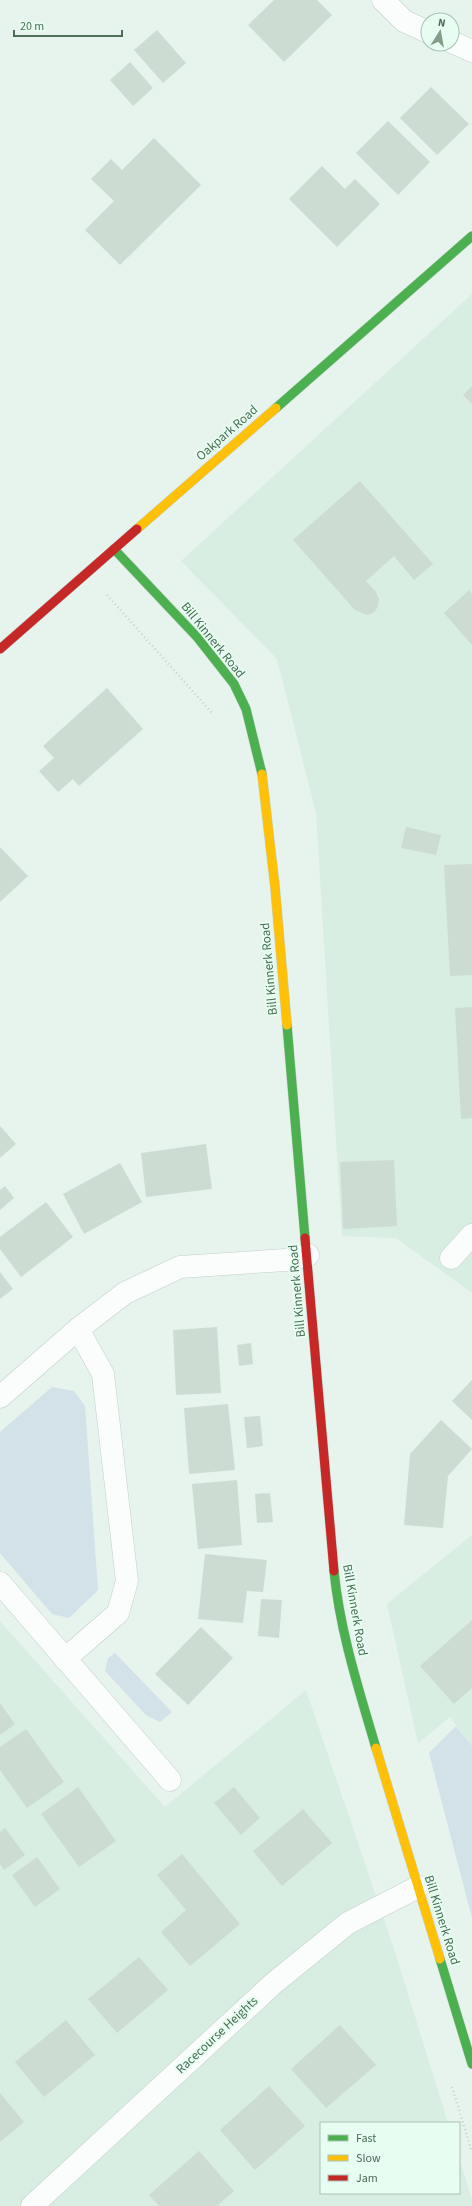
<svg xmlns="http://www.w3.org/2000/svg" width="472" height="2206" viewBox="0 0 472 2206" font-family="'Source Sans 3',sans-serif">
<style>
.residential{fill:#d8eee2}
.green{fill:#d3e1e9}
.building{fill:#cddcd3}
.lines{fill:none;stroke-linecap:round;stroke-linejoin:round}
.street-casing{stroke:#c3d0c9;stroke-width:23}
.fast-casing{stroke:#c4d1ca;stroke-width:10}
.slow-casing{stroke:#c4d1ca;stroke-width:10}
.jam-casing{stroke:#c4d1ca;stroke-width:10}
.path{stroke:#c6d3cb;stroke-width:2.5;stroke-dasharray:1 3;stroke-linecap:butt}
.street{stroke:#fbfdfc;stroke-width:22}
.fast{stroke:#4caf50;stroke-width:9}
.slow{stroke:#ffc107;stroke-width:9}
.jam{stroke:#c62828;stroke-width:9}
.labels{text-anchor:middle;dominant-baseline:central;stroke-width:4;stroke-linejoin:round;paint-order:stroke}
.street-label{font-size:13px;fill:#4b6e55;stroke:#e7fdf2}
</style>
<rect width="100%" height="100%" fill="#e7f3ed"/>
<g class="residential">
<polygon points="472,294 472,1293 396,1238 342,1236 316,813 277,659 181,561"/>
<polygon points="472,1535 472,1746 450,1717 418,1743 387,1604"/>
<polygon points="0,1621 165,1807 306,1690 395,1952 448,2123 321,2123 321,2193 459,2193 459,2158 472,2199 472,2206 0,2206"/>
</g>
<g class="green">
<polygon points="52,1387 74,1391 85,1406 98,1590 69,1618 52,1614 0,1553 0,1432"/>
<polygon points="115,1653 172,1712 160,1722 146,1715 105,1671 108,1658"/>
<polygon points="456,1726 472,1746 472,1918 429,1753"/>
</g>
<g class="building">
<polygon points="274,0 317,0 332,15 284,62 248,25"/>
<polygon points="157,30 186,63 163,83 134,50"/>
<polygon points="130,62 153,88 133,106 110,80"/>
<polygon points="431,87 469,124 437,155 400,118"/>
<polygon points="388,121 430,162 398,195 356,153"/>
<polygon points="154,138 201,185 120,265 85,230 114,201 91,179 111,159 122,170"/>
<polygon points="322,166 345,189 355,179 380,204 337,247 289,199"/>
<polygon points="472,386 472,404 463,395"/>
<polygon points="360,481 433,564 414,580 394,556 366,581 376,592 379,599 378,607 373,613 367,615 355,610 293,540"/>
<polygon points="469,590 472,594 472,645 444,613"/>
<polygon points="107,688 143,729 79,786 73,779 58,792 39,771 54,758 43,746"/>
<polygon points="406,827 441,835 436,855 401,848"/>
<polygon points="0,847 28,876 0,902"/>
<polygon points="472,864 472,975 450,976 444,865"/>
<polygon points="472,1007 472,1118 461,1119 455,1008"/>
<polygon points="0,1126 16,1144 0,1158"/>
<polygon points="206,1144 212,1189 146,1197 141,1153"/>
<polygon points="394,1160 397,1226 343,1229 340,1162"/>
<polygon points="120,1163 142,1202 84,1234 63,1194"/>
<polygon points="5,1186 14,1198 0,1210 0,1190"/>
<polygon points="46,1202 73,1237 21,1277 0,1249 0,1237"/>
<polygon points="0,1272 13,1289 0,1299"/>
<polygon points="217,1327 221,1393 176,1395 173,1330"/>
<polygon points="251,1343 253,1364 239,1366 237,1345"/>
<polygon points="472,1380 472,1420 452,1401"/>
<polygon points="228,1404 235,1470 189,1474 184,1408"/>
<polygon points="260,1416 263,1446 247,1448 244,1417"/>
<polygon points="441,1420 472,1449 448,1476 443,1528 404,1525 410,1454"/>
<polygon points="237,1480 242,1545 198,1549 192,1484"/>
<polygon points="270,1493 273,1522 257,1523 255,1494"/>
<polygon points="205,1554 267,1560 263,1592 247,1591 243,1623 198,1619"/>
<polygon points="261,1599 282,1600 279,1638 258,1636"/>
<polygon points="472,1620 472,1688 454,1704 420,1666"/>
<polygon points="201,1627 233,1658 188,1705 155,1674"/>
<polygon points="0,1703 15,1724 0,1735"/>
<polygon points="26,1729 64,1782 27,1808 0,1770 0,1747"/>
<polygon points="78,1787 116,1841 79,1867 41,1814"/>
<polygon points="234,1787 260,1818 241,1835 214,1803"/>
<polygon points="303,1809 332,1843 282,1886 253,1851"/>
<polygon points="5,1828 25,1855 4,1870 0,1864 0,1832"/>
<polygon points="182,1854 240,1924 190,1966 161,1932 186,1910 157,1875"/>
<polygon points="37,1857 60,1889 35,1907 12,1875"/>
<polygon points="139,1957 168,1990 117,2033 88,1999"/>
<polygon points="66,2020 95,2055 44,2097 15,2062"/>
<polygon points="340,2025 376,2065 326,2108 291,2069"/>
<polygon points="269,2086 305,2126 255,2170 220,2130"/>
<polygon points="0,2093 24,2122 0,2142"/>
<polygon points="199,2151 234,2191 217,2206 159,2206 149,2195"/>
</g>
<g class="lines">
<defs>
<g id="street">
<polyline points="383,0 404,21 428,32"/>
<polyline points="452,42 472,51"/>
<polyline points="451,1258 472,1235"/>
<polyline points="0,1397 78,1329 125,1293 180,1267 285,1260 308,1255"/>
<polyline points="0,1583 170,1780"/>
<polyline points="65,1659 118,1613 127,1581 103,1374 78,1329"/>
<polyline points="32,2206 274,1983 348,1923 418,1887"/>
</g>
<g id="fast">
<polyline points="276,408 472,236"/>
<polyline points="114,549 197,637 234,684 246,709 262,774"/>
<polyline points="287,1025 305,1238"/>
<path d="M334 1571C340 1632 359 1690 376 1748"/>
<polyline points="440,1959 472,2064"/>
</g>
<g id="slow">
<polyline points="137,529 276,408"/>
<polyline points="262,774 275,887 287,1025"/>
<polyline points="376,1748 440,1959"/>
</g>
<g id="jam">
<polyline points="0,649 137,529"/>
<polyline points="305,1238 334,1571"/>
</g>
</defs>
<use href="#street" class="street-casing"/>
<use href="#fast" class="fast-casing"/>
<use href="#slow" class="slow-casing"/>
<use href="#jam" class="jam-casing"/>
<g class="path">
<polyline points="107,595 213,714"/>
<polyline points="452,2087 472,2152"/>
</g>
<use href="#street" class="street"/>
<use href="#fast" class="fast"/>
<use href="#slow" class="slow"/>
<use href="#jam" class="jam"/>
</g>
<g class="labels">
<g class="street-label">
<text transform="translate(227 433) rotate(-41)">Oakpark Road</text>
<text transform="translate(213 640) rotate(51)">Bill Kinnerk Road</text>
<text transform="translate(269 969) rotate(-95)">Bill Kinnerk Road</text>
<text transform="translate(297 1291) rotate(-95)">Bill Kinnerk Road</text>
<text transform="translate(355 1610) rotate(80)">Bill Kinnerk Road</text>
<text transform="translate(442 1920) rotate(73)">Bill Kinnerk Road</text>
<text transform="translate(217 2035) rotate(-43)">Racecourse Heights</text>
</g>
</g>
<rect x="320" y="2122" width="140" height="72" fill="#e7fdf2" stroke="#a9c4b3"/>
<rect x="328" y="2135" width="20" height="6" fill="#4caf50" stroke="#a9c4b3"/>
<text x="356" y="2142" font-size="12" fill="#4b6e55">Fast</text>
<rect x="328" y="2155" width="20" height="6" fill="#ffc107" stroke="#a9c4b3"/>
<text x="356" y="2162" font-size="12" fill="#4b6e55">Slow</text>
<rect x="328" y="2175" width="20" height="6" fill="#c62828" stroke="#a9c4b3"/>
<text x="356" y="2182" font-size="12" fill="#4b6e55">Jam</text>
<g transform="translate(440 32) rotate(11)"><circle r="19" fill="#e7fdf2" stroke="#a9c4b3"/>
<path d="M0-3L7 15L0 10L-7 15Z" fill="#829d8a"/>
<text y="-6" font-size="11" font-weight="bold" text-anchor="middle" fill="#4b6e55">N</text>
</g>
<path d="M14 30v6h108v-6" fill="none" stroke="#4b6e55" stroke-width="2"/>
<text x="20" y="30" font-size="12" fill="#4b6e55" stroke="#e7fdf2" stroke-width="3" paint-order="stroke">20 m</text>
</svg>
